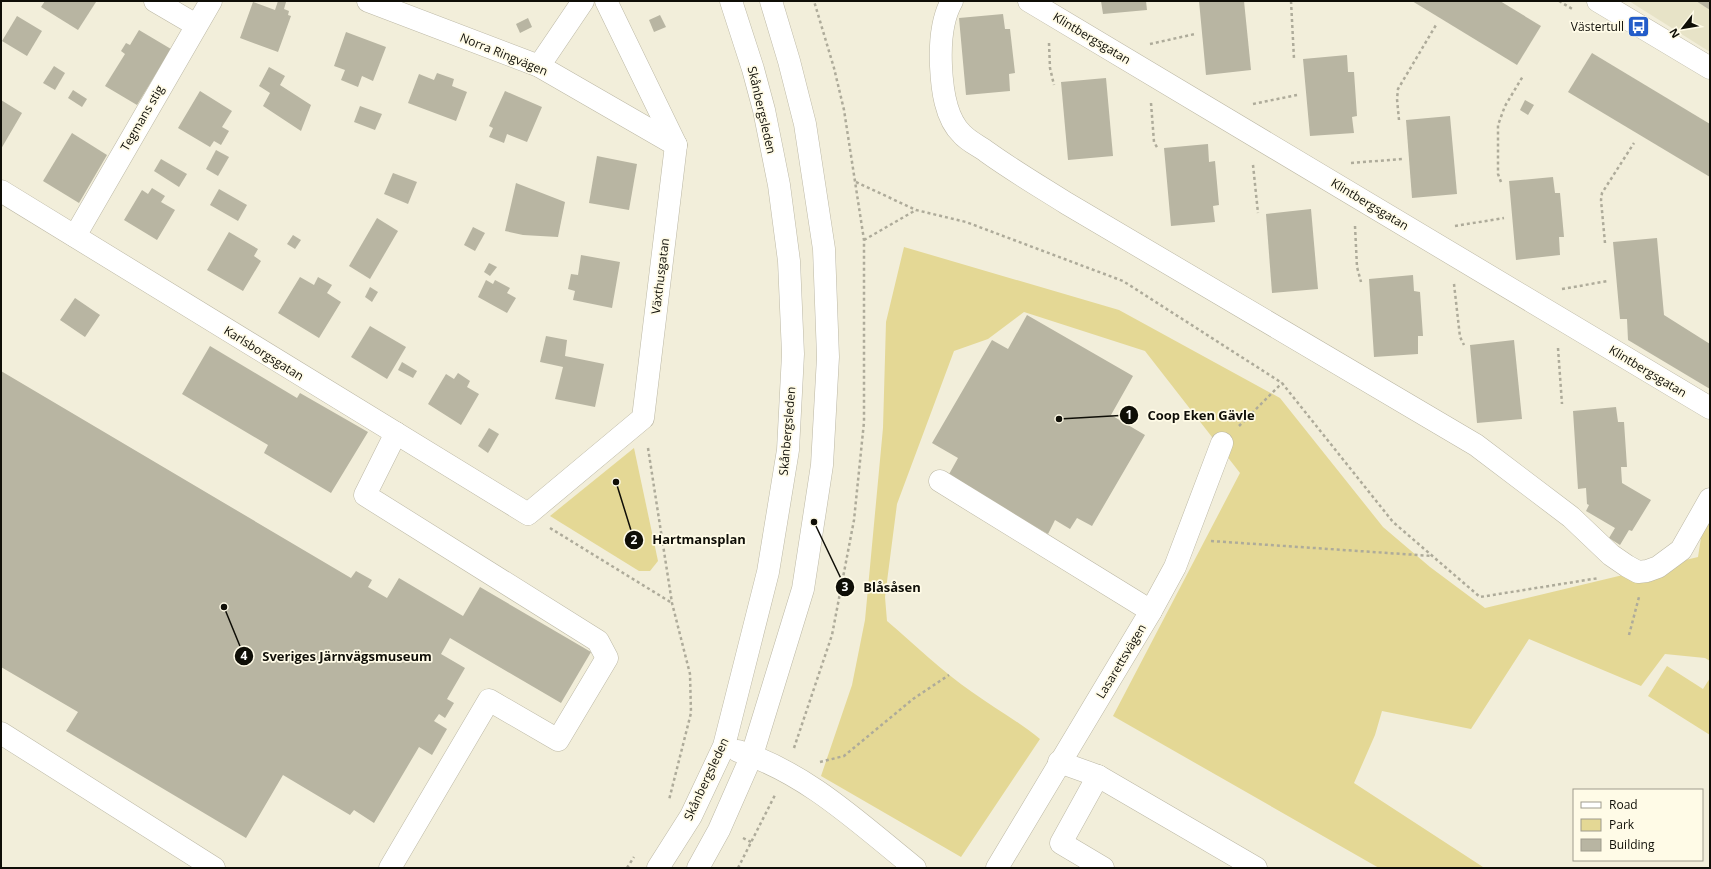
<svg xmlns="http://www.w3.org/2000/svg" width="1711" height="869" viewBox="0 0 1711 869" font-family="'Open Sans',sans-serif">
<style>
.built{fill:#e7e3c7}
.green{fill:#e4d895}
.building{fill:#b8b5a2}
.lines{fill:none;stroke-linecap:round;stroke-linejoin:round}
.minor-casing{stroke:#bcb8a5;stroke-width:23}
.path{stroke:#aeab9a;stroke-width:2.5;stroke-dasharray:3 3;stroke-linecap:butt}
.minor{stroke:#fff;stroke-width:22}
.labels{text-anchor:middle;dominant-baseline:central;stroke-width:3.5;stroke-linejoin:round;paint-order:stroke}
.poi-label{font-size:12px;fill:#0f0e07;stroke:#fffbe7;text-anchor:end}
.street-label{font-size:12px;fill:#0f0e07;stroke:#fffbe7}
.leader{fill:none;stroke:#0f0e07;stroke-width:1.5}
.callout-dot{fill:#0f0e07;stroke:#fffbe7;stroke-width:1.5}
.mark-label{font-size:12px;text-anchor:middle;font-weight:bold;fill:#fff}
.callout-label{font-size:13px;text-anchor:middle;font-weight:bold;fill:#0f0e07;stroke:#fffbe7;stroke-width:3.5;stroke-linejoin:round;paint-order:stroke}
</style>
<rect width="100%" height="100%" fill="#f2eeda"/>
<polygon class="built" points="1629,1 1710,1 1710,52"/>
<g class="green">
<path d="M904 247 1119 310 1280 398 1383 527 1430 567 1485 608 1698 557 1703 525 1710 514V661L1705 658 1665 654 1641 686 1529 639 1471 729 1382 711 1375 735 1354 783 1483 867 1480 868H1379L1113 716 1240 473 1145 351 1024 312 988 339 954 351 897 504 885 597 887 621C915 645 942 671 972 692 994 708 1018 721 1040 739L961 857 821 776 852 685 865 620 883 428 886 322Z"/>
<polygon points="634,448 658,561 650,571 639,571 550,516"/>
<polygon points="1667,666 1703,689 1710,678 1710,735 1648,696"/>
</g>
<g class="building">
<polygon points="45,1 95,1 96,2 78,30 41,7"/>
<polygon points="278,1 286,2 284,9 289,11 288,15 291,16 278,52 240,38 253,2 275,10"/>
<polygon points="1101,1 1146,1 1147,10 1103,14"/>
<polygon points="1199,1 1244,1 1251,70 1206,75"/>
<polygon points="1412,1 1500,1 1541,26 1517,65"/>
<polygon points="1696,1 1710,1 1710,10"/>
<polygon points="1003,14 1005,29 1010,29 1015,73 1009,74 1010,91 966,95 959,18"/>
<polygon points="660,15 666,27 654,32 649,20"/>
<polygon points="17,16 42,31 27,56 2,41"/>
<polygon points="528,18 532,27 520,33 516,24"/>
<polygon points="139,30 171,49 137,105 105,86 125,54 121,51 126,43 130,45"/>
<polygon points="346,32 386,47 373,81 362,76 358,87 341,80 345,70 334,66"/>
<polygon points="1592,53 1710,124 1710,177 1568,92"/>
<polygon points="1347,55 1348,72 1354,72 1357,116 1352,117 1354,133 1310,136 1303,59"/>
<polygon points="54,66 65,73 55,90 43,83"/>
<polygon points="269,67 285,76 280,85 311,105 301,131 263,106 270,93 259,86"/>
<polygon points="437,73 454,79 452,86 467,92 456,121 408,103 419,74 434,80"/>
<polygon points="1106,78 1113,156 1068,160 1061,82"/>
<polygon points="73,90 87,99 82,107 68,98"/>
<polygon points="200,91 232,111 222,127 229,131 221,145 214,141 210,147 178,128"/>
<polygon points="505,91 542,107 527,142 507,134 504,143 489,137 493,128 489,126"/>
<polygon points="1,100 22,113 1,149"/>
<polygon points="1525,100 1534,105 1528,115 1520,110"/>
<polygon points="360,106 382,114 375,130 354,122"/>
<polygon points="1450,116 1457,194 1412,198 1406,120"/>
<polygon points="72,133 107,155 79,203 43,181"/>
<polygon points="1208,144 1209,162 1215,161 1219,205 1213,206 1215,222 1171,226 1164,148"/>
<polygon points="216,150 229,157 218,176 206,169"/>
<polygon points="597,156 637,164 629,210 589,203"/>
<polygon points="161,159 187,174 179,187 154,171"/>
<polygon points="393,173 417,182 408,204 384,194"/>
<polygon points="1553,177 1555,193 1560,193 1564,237 1559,237 1560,255 1516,260 1509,181"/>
<polygon points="516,183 565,202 558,237 523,235 505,231"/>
<polygon points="152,188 165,196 161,202 175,210 157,240 124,220 142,190 148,194"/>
<polygon points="219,189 247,205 238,221 210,205"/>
<polygon points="1311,209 1318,289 1272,293 1266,214"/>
<polygon points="377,218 398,231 370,279 349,266"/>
<polygon points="473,227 485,233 475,251 464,245"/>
<polygon points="229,232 258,249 254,256 261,261 243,291 207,270"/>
<polygon points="293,235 301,240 295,249 287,244"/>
<polygon points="1657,238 1664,315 1710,344 1710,389 1628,340 1627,319 1620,319 1613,242"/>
<polygon points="581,255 620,262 612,308 573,300 575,291 568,289 571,274 578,275"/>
<polygon points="489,263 497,267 490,276 484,272"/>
<polygon points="1413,275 1414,291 1420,292 1423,336 1418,336 1418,354 1374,357 1369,279"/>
<polygon points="300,277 314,285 318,277 332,285 327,293 341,302 319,338 278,313"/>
<polygon points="486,280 493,284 495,280 510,288 507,293 516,298 507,313 478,297"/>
<polygon points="370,287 378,292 372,302 365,297"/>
<polygon points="75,298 100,315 85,337 60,320"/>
<polygon points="1027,315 1133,376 1111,415 1145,435 1092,526 1077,518 1070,529 1055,520 1048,534 948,476 958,458 932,443 992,340 1008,349"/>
<polygon points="370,326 406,347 387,379 351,357"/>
<polygon points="546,336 567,340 565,356 604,364 595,407 555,399 563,367 540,362"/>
<polygon points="1514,340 1522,419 1477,423 1470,345"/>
<polygon points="210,346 297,398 300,393 368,432 331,493 264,453 268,445 182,394"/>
<polygon points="402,362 417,371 413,378 398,370"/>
<polygon points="1,371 351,578 356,571 372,580 368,587 387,598 399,578 463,616 480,587 591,652 561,703 450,638 441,654 465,668 447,699 454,703 445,718 439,714 434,721 447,729 432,755 419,747 374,823 354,810 350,815 283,775 246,838 66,731 78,712 1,667"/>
<polygon points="458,373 470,381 467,387 479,394 461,425 428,404 446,374 454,379"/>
<polygon points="1616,407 1618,422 1624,422 1627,467 1621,467 1622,483 1651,500 1632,531 1629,530 1620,545 1609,538 1615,528 1586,511 1589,505 1587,504 1586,488 1578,489 1573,411"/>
<polygon points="489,428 499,434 488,453 478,446"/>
</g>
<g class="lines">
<defs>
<g id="minor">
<polyline points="155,1 196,25"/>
<polyline points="368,1 539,66 676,145"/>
<path d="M952 1C941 20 940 44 941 66 942 88 945 118 962 134 968 141 979 146 987 152 1012 170 1039 186 1066 203L1476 445 1571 517 1611 555 1627 566 1638 572 1647 571 1658 567 1681 550 1710 499"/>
<polyline points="1029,1 1710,408"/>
<polyline points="1598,1 1710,68"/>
<polyline points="539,66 583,1"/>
<polyline points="1,191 528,514 643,418 676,145 606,1"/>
<polyline points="75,236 211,1"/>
<polyline points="940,481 1151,611"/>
<polyline points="1,733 214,868"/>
<path d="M738 751C807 773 859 823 915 868"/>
<polyline points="1059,762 1098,776 1256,868"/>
<polyline points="1098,776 1061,843 1103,868"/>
<polyline points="390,868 489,700 558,740 607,658 598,641 365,495 396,433"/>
<polyline points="658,868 691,816 724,746 768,572 788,450 793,354 789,261 779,185 764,110 753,69 731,1"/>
<polyline points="698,868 719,830 752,755 803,589 822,465 828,357 824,249 805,124 789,61 771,1"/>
<polyline points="997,868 1151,611 1175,567 1222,443"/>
</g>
</defs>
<use href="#minor" class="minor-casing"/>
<g class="path">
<polyline points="1291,1 1294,59"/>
<polyline points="1559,1 1574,10"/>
<polyline points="1049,43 1050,68 1054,85"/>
<polyline points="1150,44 1195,34"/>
<polyline points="1151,103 1154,142 1158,149"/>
<polyline points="1253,104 1297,95"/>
<polyline points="1399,120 1397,99 1398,89 1436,25"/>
<polyline points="1351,163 1402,159"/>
<polyline points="1253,165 1258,213"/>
<polyline points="856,182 916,210 966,222 1123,281 1282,383 1393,522 1480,597 1599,578"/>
<polyline points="1501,182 1498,174 1498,125 1505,106 1523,76"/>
<polyline points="1355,226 1357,267 1361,282"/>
<polyline points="1455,226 1504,218"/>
<polyline points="864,240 916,210"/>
<polyline points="1605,243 1601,200 1602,193 1634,143"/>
<polyline points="1454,284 1460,337 1464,345"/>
<polyline points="1562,289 1608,281"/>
<polyline points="1558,348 1562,404"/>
<polyline points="1239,426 1282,383"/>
<polyline points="648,448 672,603 690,674 691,713 669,800"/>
<polyline points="550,528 672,603"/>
<polyline points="1211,541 1432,556"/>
<polyline points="1629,635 1639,597"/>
<polyline points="794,748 832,635 854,520 864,422 864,240 844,110 834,68 814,1"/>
<polyline points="820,762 844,756 913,699 949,675"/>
<polyline points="743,838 751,842"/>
<polyline points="627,868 634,857"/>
<polyline points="738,868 775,795"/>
</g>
<use href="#minor" class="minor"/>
</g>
<defs>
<symbol id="bus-square" viewBox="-11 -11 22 22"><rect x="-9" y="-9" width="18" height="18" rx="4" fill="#235cc9" stroke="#fffbe7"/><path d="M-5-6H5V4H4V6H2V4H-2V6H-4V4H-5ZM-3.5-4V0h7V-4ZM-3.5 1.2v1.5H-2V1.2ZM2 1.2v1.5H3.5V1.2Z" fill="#fff"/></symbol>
</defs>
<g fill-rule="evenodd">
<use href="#bus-square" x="1626" y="14" width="25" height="25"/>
</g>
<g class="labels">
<g class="poi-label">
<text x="1624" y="26">Västertull</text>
</g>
<g class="street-label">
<text transform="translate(1092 38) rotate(31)">Klintbergsgatan</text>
<text transform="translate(504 54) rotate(22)">Norra Ringvägen</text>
<text transform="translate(762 110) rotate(77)">Skånbergsleden</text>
<text transform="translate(142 118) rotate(-60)">Tegmans stig</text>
<text transform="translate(1370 204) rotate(31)">Klintbergsgatan</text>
<text transform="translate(660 276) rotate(-83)">Växthusgatan</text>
<text transform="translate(264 353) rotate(32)">Karlsborgsgatan</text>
<text transform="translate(1648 371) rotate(31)">Klintbergsgatan</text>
<text transform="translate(787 431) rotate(-85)">Skånbergsleden</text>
<text transform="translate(1121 661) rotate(-59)">Lasarettsvägen</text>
<text transform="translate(706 779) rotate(-65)">Skånbergsleden</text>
</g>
</g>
<path class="leader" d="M1059 419L1129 415M616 482L634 540M814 522L845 587M224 607L244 656"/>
<g class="callout-dot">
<circle cx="1059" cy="419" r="4"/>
<circle cx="616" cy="482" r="4"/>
<circle cx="814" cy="522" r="4"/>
<circle cx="224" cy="607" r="4"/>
<circle cx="1129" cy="415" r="10"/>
<circle cx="634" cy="540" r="10"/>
<circle cx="845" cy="587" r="10"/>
<circle cx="244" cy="656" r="10"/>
</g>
<g class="mark-label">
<text x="1129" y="419">1</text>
<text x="634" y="544">2</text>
<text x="845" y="591">3</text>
<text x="244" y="660">4</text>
</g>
<g class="callout-label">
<text x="1201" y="420">Coop Eken Gävle</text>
<text x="699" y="544">Hartmansplan</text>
<text x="892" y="592">Blåsåsen</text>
<text x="347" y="661">Sveriges Järnvägsmuseum</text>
</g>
<rect width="1711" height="869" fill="none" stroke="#0f0e07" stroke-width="4"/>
<rect x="1573" y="789" width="130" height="72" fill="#fffbe7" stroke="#9f9c8d"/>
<rect x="1581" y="802" width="20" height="6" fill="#ffffff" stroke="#9f9c8d"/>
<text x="1609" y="809" font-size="12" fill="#0f0e07">Road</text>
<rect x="1581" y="819" width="20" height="12" fill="#e4d895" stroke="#9f9c8d"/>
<text x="1609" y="829" font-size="12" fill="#0f0e07">Park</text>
<rect x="1581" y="839" width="20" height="12" fill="#b8b5a2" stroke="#9f9c8d"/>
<text x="1609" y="849" font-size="12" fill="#0f0e07">Building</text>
<g transform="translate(1683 28) rotate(239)" stroke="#fffbe7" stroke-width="3" paint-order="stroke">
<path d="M0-3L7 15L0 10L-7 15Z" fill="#0f0e07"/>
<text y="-6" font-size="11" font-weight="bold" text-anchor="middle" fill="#0f0e07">N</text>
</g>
</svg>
